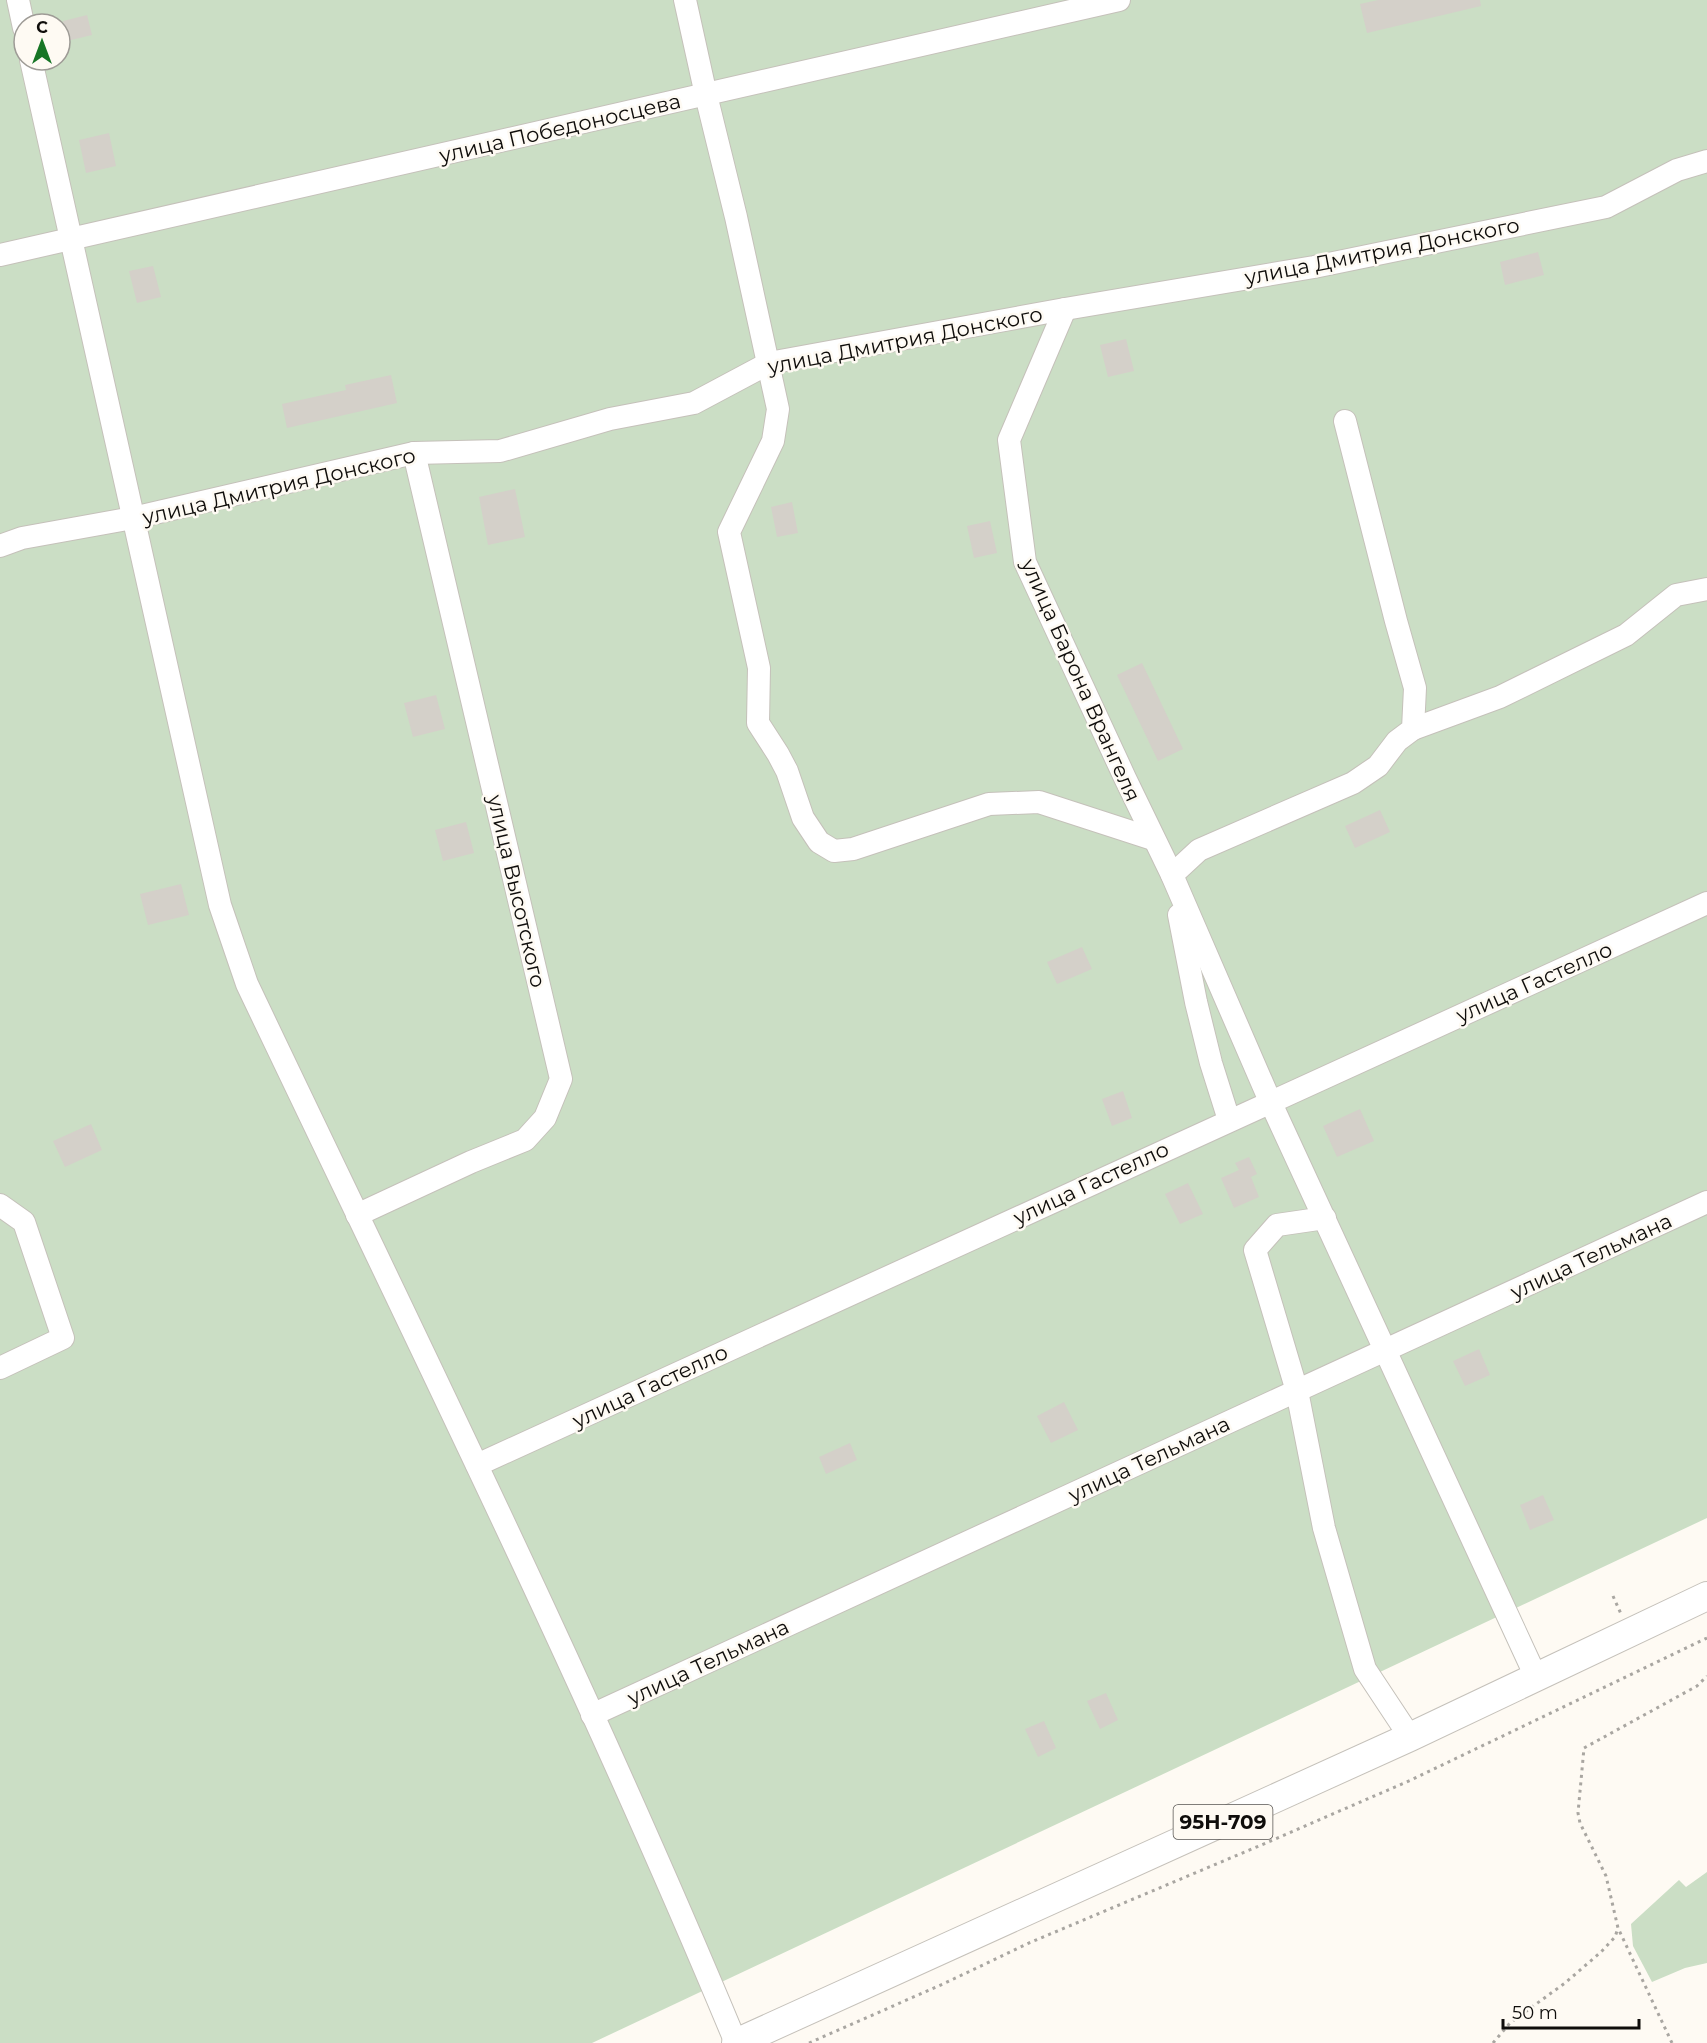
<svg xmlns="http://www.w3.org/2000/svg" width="1707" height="2043" viewBox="0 0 1707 2043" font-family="Montserrat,sans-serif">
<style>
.green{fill:#cbdec5;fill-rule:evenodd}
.building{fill:#d4d0c9}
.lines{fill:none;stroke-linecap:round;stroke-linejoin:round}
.minor-casing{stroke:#c5c1ba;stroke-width:24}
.major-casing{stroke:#c5c1ba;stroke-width:30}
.path{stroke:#a9a6a1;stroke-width:3;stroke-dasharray:3 4.5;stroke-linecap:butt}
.minor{stroke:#fff;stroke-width:22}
.major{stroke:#fff;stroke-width:28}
.labels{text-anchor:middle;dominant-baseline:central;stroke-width:5;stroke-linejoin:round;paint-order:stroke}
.shield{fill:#fefaf3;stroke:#575451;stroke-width:1.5}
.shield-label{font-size:20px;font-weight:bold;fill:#0f0d0b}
.street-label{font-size:21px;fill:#0f0d0b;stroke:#fefaf3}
</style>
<rect width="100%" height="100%" fill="#fefaf3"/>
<g class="green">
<path d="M0 0H1707V1518L592 2043H0ZM24 24H60V60H24Z"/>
<polygon points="1707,1872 1707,1963 1685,1968 1652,1982 1633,1946 1631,1924 1679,1880 1686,1887"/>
</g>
<g class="building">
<polygon points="1378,0 1480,0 1481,6 1367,33 1360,4"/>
<polygon points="87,15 92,35 67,41 63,21"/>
<polygon points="109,133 116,166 86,173 79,140"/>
<polygon points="1538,252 1544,275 1505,285 1500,262"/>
<polygon points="153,266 161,297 137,303 129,271"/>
<polygon points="1126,339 1134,371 1108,377 1100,345"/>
<polygon points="391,375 397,403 287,428 282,404 346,390 345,385"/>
<polygon points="515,489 525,537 488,545 479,497"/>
<polygon points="792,502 798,533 777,537 771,507"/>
<polygon points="990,521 997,553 974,558 967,526"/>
<polygon points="1142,663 1183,749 1158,761 1117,675"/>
<polygon points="436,695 445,729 413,737 404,703"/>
<polygon points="1380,810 1390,832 1355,848 1345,826"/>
<polygon points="466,822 474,853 443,861 435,830"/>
<polygon points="181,884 189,915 148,925 140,894"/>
<polygon points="1082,947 1092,969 1057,984 1047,962"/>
<polygon points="1123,1091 1132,1118 1112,1126 1102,1099"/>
<polygon points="1360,1109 1374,1141 1337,1157 1323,1126"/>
<polygon points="91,1124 102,1150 65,1167 53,1141"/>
<polygon points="1249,1157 1257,1174 1251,1177 1259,1197 1234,1208 1221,1178 1239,1170 1235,1163"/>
<polygon points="1188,1183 1203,1214 1180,1224 1165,1194"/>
<polygon points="1479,1349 1490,1375 1465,1386 1453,1361"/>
<polygon points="1064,1402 1078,1430 1051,1443 1037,1416"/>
<polygon points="850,1443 857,1460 826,1474 819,1457"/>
<polygon points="1543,1495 1554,1520 1530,1530 1520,1505"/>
<polygon points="1106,1693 1118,1720 1100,1729 1087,1701"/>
<polygon points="1044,1721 1056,1748 1038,1757 1025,1729"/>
</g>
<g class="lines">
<defs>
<g id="minor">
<polyline points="18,0 24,28"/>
<polyline points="685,0 706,95 736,217 778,409 773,441 729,532 759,668 758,723 778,754 787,771 803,818 819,842 834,851 853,849 989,804 1039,802 1153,839"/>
<path d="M31 60 220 905 247 984C414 1335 587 1684 736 2043"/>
<polyline points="0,255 1119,0"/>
<polyline points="1065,309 1009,440 1025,562 1125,778 1172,875 1270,1101 1536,1677"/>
<polyline points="0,546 22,538 133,518 414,453 500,451 610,419 694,403 769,363 1065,309 1314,267 1606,207 1677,170 1707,161"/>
<polyline points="1413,729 1500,697 1626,635 1676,595 1707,589"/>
<polyline points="1172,875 1199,850 1353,783 1378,766 1397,741 1413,729 1415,688 1396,621 1345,421"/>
<polyline points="1179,915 1196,1002 1211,1063 1229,1120"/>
<polyline points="0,1205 24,1222 63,1338 0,1368"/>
<polyline points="357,1215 471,1162 525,1140 545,1118 561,1079 414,453"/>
<polyline points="1325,1218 1277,1225 1255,1250 1297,1391 1324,1528 1365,1669 1410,1737"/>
<polyline points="477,1465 1707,903"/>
<polyline points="592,1715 1707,1202"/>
</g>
<polyline id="major" points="736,2043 1410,1737 1707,1596"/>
</defs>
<use href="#minor" class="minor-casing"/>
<use href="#major" class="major-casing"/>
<g class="path">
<polyline points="1613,1596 1621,1614"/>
<polyline points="809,2043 943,1984 1029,1943 1266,1843 1411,1780 1707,1638"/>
<polyline points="1493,2043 1510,2023 1565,1983 1601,1952 1615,1937 1618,1928"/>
<polyline points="1672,2043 1618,1928 1606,1876 1580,1823 1578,1813 1584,1748 1697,1686 1707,1676"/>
</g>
<use href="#minor" class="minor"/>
<use href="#major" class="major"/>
</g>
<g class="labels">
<rect class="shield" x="1173.5" y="1805" width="99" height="34" rx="4.5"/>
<g class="shield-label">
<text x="1223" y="1822">95Н-709</text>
</g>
<g class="street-label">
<text transform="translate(560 128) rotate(-13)">улица Победоносцева</text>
<text transform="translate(1382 251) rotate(-11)">улица Дмитрия Донского</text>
<text transform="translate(905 340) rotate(-11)">улица Дмитрия Донского</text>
<text transform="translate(279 486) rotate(-13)">улица Дмитрия Донского</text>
<text transform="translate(1081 680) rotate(66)">улица Барона Врангеля</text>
<text transform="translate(517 891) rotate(77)">улица Высотского</text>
<text transform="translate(1534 982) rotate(-24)">улица Гастелло</text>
<text transform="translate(1091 1183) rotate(-25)">улица Гастелло</text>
<text transform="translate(1591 1256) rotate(-25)">улица Тельмана</text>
<text transform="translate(650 1386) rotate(-25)">улица Гастелло</text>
<text transform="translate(1149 1459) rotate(-25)">улица Тельмана</text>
<text transform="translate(708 1662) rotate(-25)">улица Тельмана</text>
</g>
</g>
<g transform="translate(42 42)"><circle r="28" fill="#fefaf3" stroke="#9e9b96" stroke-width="1.5"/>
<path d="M0-4.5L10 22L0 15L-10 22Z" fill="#177525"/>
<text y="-9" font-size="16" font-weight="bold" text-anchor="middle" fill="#0f0d0b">С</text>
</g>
<path d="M1503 2019v9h136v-9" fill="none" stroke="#0f0d0b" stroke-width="3"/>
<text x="1512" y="2019" font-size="18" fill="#0f0d0b" stroke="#fefaf3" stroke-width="4.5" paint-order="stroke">50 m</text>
</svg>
